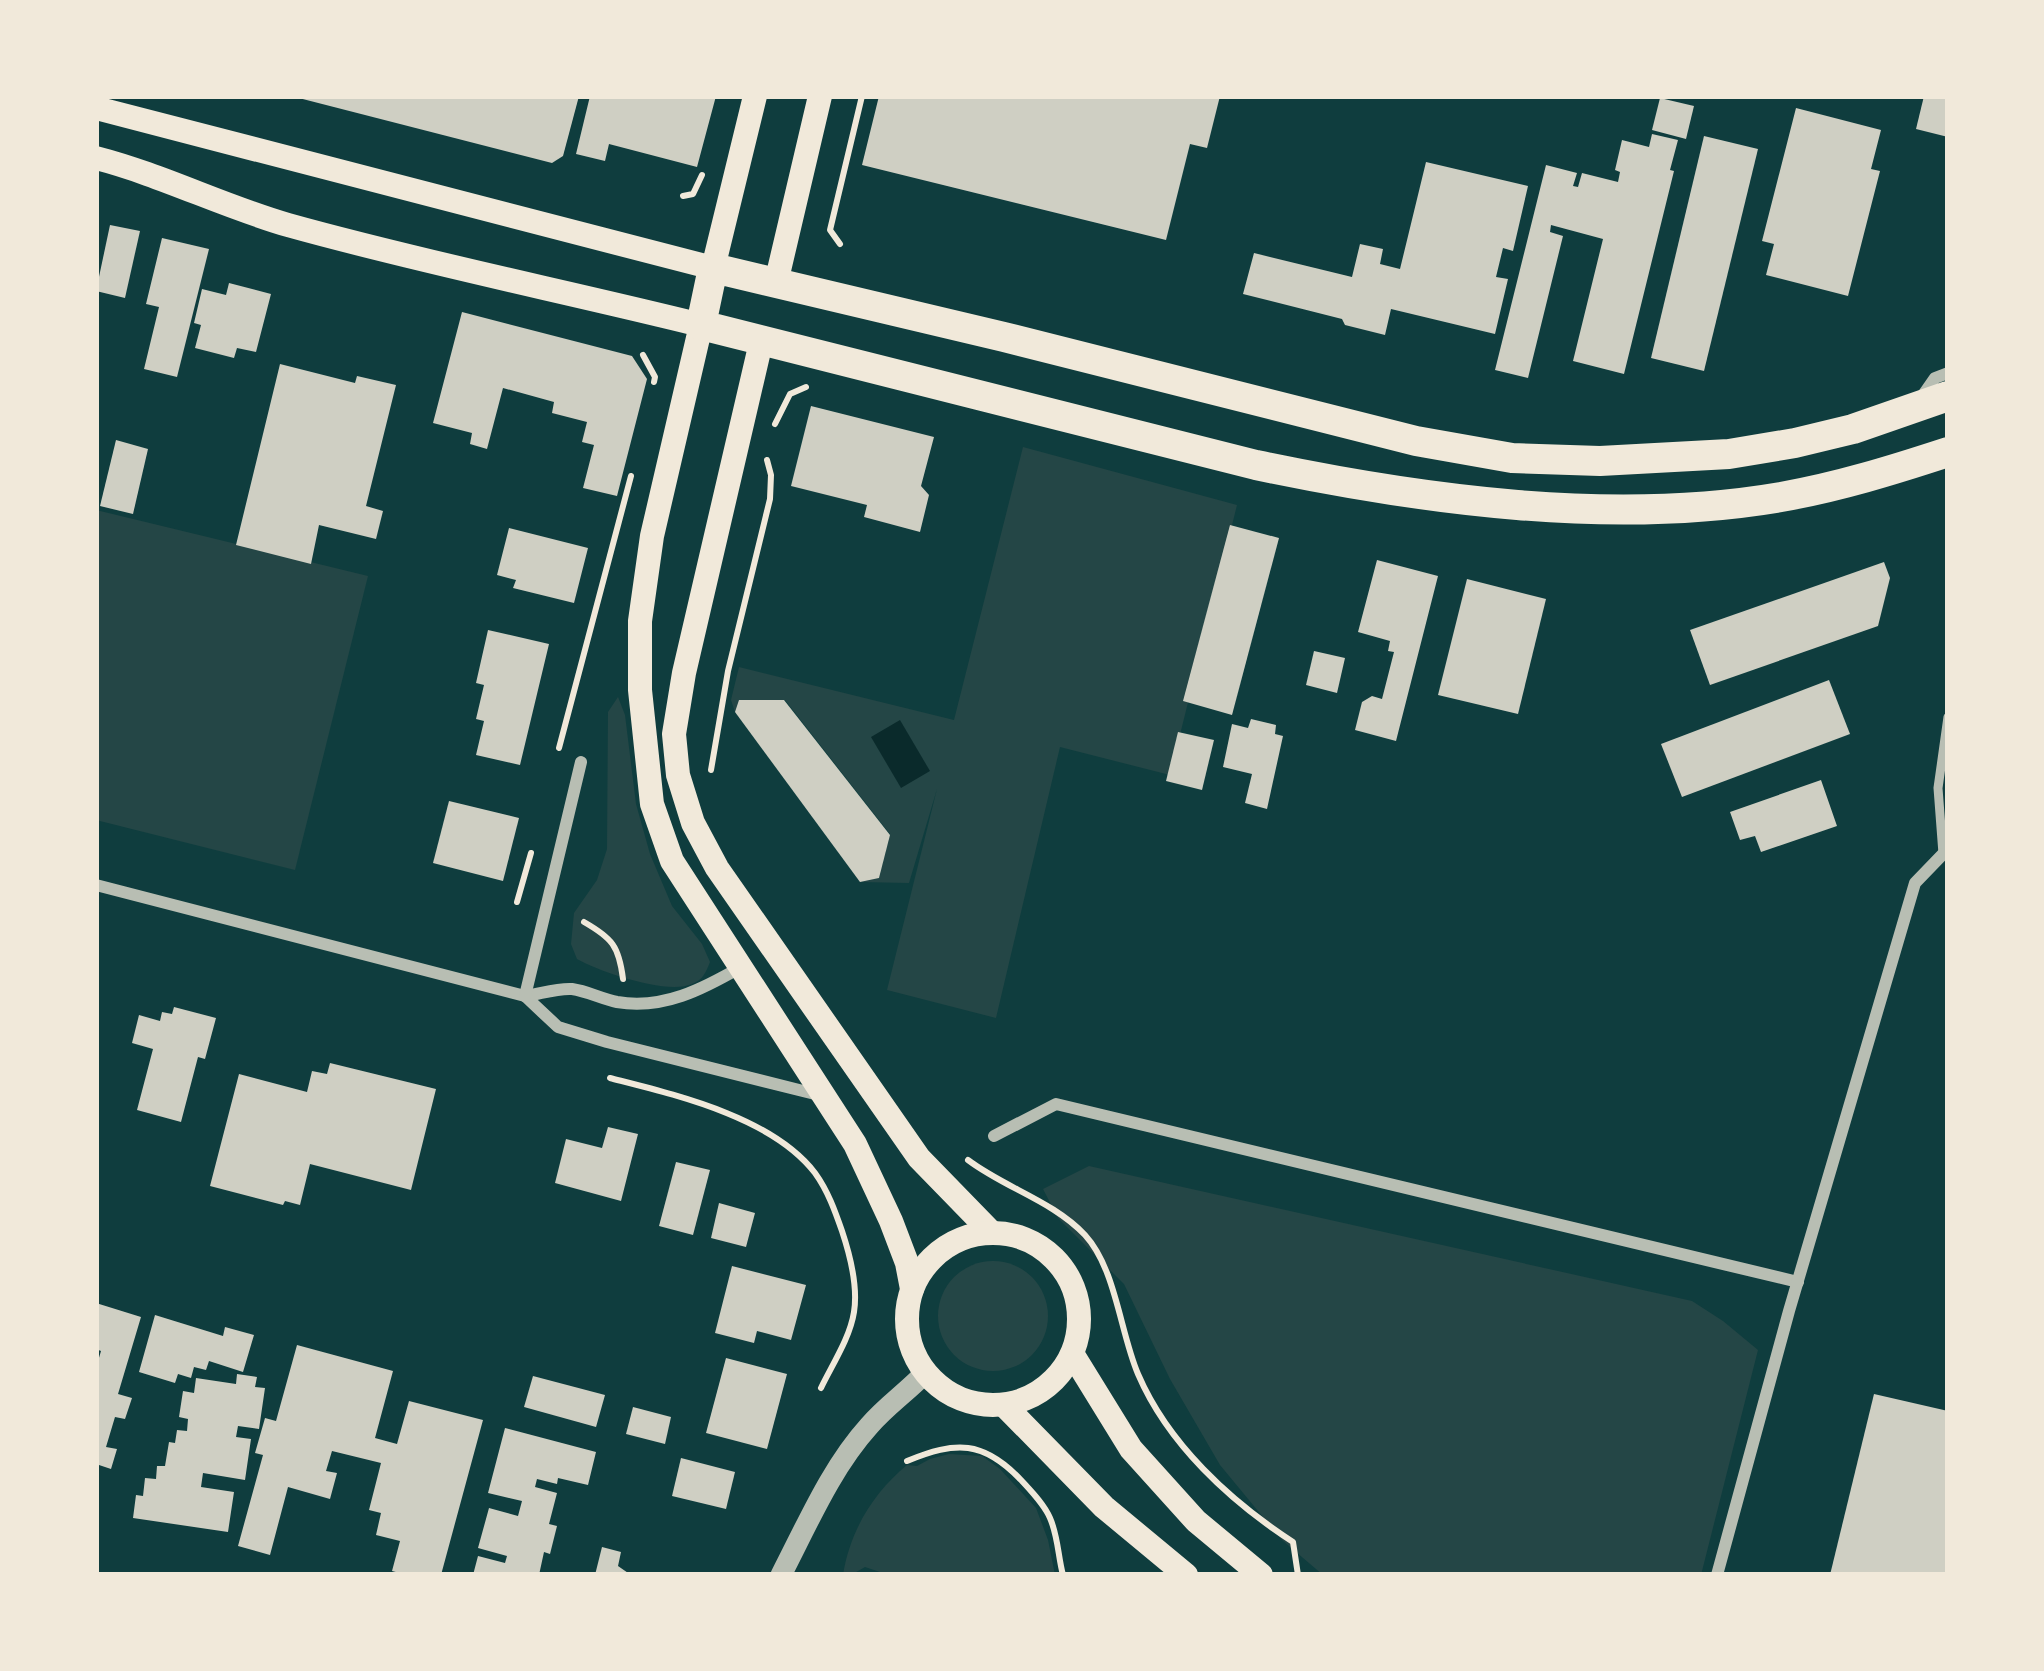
<svg xmlns="http://www.w3.org/2000/svg" width="2044" height="1671" viewBox="0 0 2044 1671" font-family="'Alegreya Sans',sans-serif">
<style>
.green{fill:#244646}
.water{fill:#0a2a2b}
.building{fill:#cfcfc3}
.lines{fill:none;stroke-linecap:round;stroke-linejoin:round}
.path{stroke:#f1e9da;stroke-width:6}
.service{stroke:#b8beb3;stroke-width:9}
.minor{stroke:#b8beb3;stroke-width:12}
.tertiary{stroke:#b8beb3;stroke-width:21}
.secondary{stroke:#f1e9da;stroke-width:24}
.primary{stroke:#f1e9da;stroke-width:30}
</style>
<rect width="100%" height="100%" fill="#0f3d3e"/>
<g class="green">
<polygon points="1023,447 1237,505 1170,775 1060,747 996,1018 887,990 937,789 909,883 860,882 879,878 890,834 785,700 740,700 735,712 731,700 739,667 954,720"/>
<polygon points="96,510 368,576 295,870 96,820"/>
<path d="M618 697 625 715 636 804 650 854 672 906 702 944 710 962C706 972 703 980 692 984 667 995 600 972 577 959L571 944 574 913 597 880 607 849 608 712Z"/>
<polygon points="1089,1166 1692,1301 1723,1321 1758,1350 1701,1575 1323,1575 1282,1540 1220,1465 1170,1379 1124,1284 1058,1218 1043,1189"/>
<circle cx="993" cy="1316" r="55"/>
<path d="M949 1454 982 1456 1000 1469 1036 1508 1048 1540 1055 1575H889L865 1567 851 1575H843C850 1531 873 1493 907 1465L917 1466 930 1459Z"/>
</g>
<polygon class="water" points="900,720 930,771 901,788 871,737"/>
<g class="building">
<polygon points="291,96 579,96 563,156 552,163"/>
<polygon points="590,96 716,96 697,167 609,144 605,161 576,154"/>
<polygon points="879,96 1220,96 1207,148 1190,144 1166,240 862,165"/>
<polygon points="1924,96 1948,96 1948,137 1916,129"/>
<polygon points="1660,98 1694,106 1686,139 1652,130"/>
<polygon points="1796,108 1881,130 1871,169 1880,171 1848,296 1766,275 1774,244 1762,241"/>
<polygon points="1652,134 1678,140 1670,170 1674,171 1624,374 1573,361 1603,239 1551,225 1550,232 1563,236 1528,378 1495,370 1546,165 1577,173 1573,186 1578,187 1582,173 1618,182 1620,172 1615,170 1622,140 1649,147"/>
<polygon points="1704,136 1758,149 1704,371 1651,358"/>
<polygon points="1426,162 1528,186 1513,251 1503,248 1496,277 1508,279 1495,334 1391,309 1385,335 1345,325 1342,319 1243,294 1254,253 1352,277 1360,244 1383,249 1380,264 1400,269"/>
<polygon points="110,225 140,231 125,298 96,291"/>
<polygon points="162,238 209,249 177,377 144,369 159,307 146,304"/>
<polygon points="229,283 271,294 256,352 237,348 234,358 195,348 201,325 194,323 202,289 226,295"/>
<polygon points="462,312 632,356 647,379 617,496 583,488 594,445 582,442 587,422 552,413 554,402 503,388 487,449 470,444 472,433 433,423"/>
<polygon points="280,364 355,383 357,376 396,385 366,506 383,511 376,539 319,525 311,564 236,545"/>
<polygon points="811,406 934,437 921,486 929,495 920,532 864,517 867,505 791,486"/>
<polygon points="116,440 148,449 133,514 100,506"/>
<polygon points="1230,525 1279,538 1232,715 1183,701"/>
<polygon points="509,528 588,548 574,603 513,588 516,580 497,575"/>
<polygon points="1377,560 1438,576 1396,741 1355,730 1362,702 1372,696 1382,699 1394,652 1388,651 1390,641 1358,632"/>
<polygon points="1884,562 1890,578 1878,626 1710,685 1690,630"/>
<polygon points="1467,579 1546,599 1518,714 1438,695"/>
<polygon points="488,630 549,644 520,765 476,755 484,721 476,719 484,685 476,683"/>
<polygon points="1314,651 1345,658 1337,693 1306,685"/>
<polygon points="1829,680 1850,734 1682,797 1661,744"/>
<polygon points="739,700 784,700 890,835 879,878 860,882 735,712"/>
<polygon points="1251,719 1276,725 1275,734 1283,736 1267,809 1245,803 1252,774 1223,767 1232,724 1248,728"/>
<polygon points="1178,732 1214,740 1202,790 1166,781"/>
<polygon points="1821,780 1837,826 1761,852 1755,836 1740,840 1730,812"/>
<polygon points="449,801 519,818 503,881 433,863"/>
<polygon points="174,1007 216,1018 205,1059 198,1057 181,1122 137,1110 153,1049 132,1043 139,1015 160,1021 162,1012 172,1014"/>
<polygon points="330,1063 436,1089 411,1190 310,1164 300,1205 285,1201 283,1205 210,1186 239,1074 307,1092 312,1071 327,1074"/>
<polygon points="608,1127 638,1134 621,1201 555,1183 566,1139 602,1148"/>
<polygon points="676,1162 710,1170 693,1235 659,1226"/>
<polygon points="719,1203 755,1213 746,1247 711,1238"/>
<polygon points="732,1266 806,1285 791,1340 757,1331 754,1343 715,1333"/>
<polygon points="96,1303 141,1317 118,1394 132,1398 125,1419 115,1417 106,1447 117,1449 111,1469 96,1464 96,1368 101,1351 96,1349"/>
<polygon points="155,1315 223,1336 225,1327 254,1335 243,1372 209,1361 206,1370 194,1367 191,1378 178,1374 175,1383 139,1372"/>
<polygon points="297,1345 393,1371 375,1438 397,1444 409,1401 483,1420 441,1575 407,1575 392,1571 400,1541 376,1535 381,1513 369,1510 381,1463 332,1451 326,1471 337,1473 330,1499 288,1487 270,1555 238,1546 263,1455 255,1453 265,1418 276,1421"/>
<polygon points="726,1358 787,1374 767,1449 706,1433"/>
<polygon points="237,1374 257,1377 255,1387 265,1388 259,1429 238,1426 236,1437 251,1439 245,1480 203,1473 201,1487 234,1492 228,1532 133,1518 136,1495 143,1496 145,1478 156,1479 157,1466 165,1466 169,1442 175,1443 177,1430 187,1431 188,1419 179,1417 183,1391 194,1393 196,1378 236,1384"/>
<polygon points="533,1376 605,1395 596,1427 524,1407"/>
<polygon points="1874,1394 1948,1411 1948,1575 1830,1575"/>
<polygon points="633,1407 671,1417 665,1444 626,1434"/>
<polygon points="505,1428 596,1452 588,1485 558,1478 557,1484 537,1479 535,1487 557,1493 549,1524 557,1526 550,1554 544,1552 539,1575 473,1575 478,1556 505,1563 507,1556 478,1548 489,1508 518,1516 522,1501 488,1493"/>
<polygon points="681,1458 735,1472 726,1509 672,1496"/>
<polygon points="602,1547 621,1552 618,1566 631,1575 595,1575"/>
</g>
<g class="lines">
<g class="path">
<polyline points="683,196 693,194 702,175"/>
<polyline points="840,244 830,230 862,96"/>
<polyline points="643,355 655,377 654,382"/>
<polyline points="775,424 790,394 806,387"/>
<polyline points="559,748 631,476"/>
<polyline points="711,770 728,671 770,499 771,475 767,460"/>
<polyline points="517,902 531,853"/>
<path d="M584 922C612 938 619 946 623 979"/>
<path d="M610 1078C676 1095 772 1117 815 1173 828 1191 835 1211 842 1231 850 1255 858 1287 854 1312 850 1338 832 1365 821 1388"/>
<path d="M968 1160C1005 1188 1053 1201 1085 1235 1116 1269 1120 1332 1138 1374 1168 1444 1230 1501 1293 1542L1298 1575"/>
<path d="M907 1461C956 1441 983 1440 1021 1480 1031 1491 1044 1504 1050 1518 1058 1536 1058 1556 1063 1575"/>
</g>
<polyline class="service" points="1943,854 1938,788 1948,717"/>
<g class="minor">
<polyline points="1919,401 1935,378 1948,373"/>
<path d="M96 885 525 996C540 994 557 988 572 989 587 991 602 999 617 1002 663 1010 703 989 741 967"/>
<polyline points="525,996 558,1027 607,1042 819,1095"/>
<polyline points="525,996 581,762"/>
<polyline points="994,1136 1056,1104 1798,1282"/>
<polyline points="1717,1575 1789,1311 1915,883 1943,854"/>
</g>
<path class="tertiary" d="M781 1575C807 1525 831 1468 869 1426 886 1406 907 1392 925 1373"/>
<g class="secondary">
<polyline points="96,108 713,268 755,96"/>
<path d="M96 158C162 175 222 206 288 225 424 263 564 291 701 325L652 536 640 621V690L652 804 672 861 855 1144 891 1221 907 1263 912 1289"/>
<polyline points="776,283 820,96"/>
<polyline points="762,338 684,673 674,734 678,775 693,823 717,868 919,1158 992,1233"/>
<circle cx="993" cy="1319" r="86"/>
<polyline points="1073,1355 1131,1449 1196,1521 1261,1575"/>
<polyline points="1005,1406 1104,1507 1186,1575"/>
</g>
<path class="primary" d="M1948 396 1853 429 1795 443 1729 454 1600 461 1512 458 1416 441 1004 337 713 268 701 325 1256 465C1422 500 1612 526 1781 497 1838 487 1893 470 1948 452"/>
</g>
<rect width="2044" height="1671" fill="none" stroke="#f1e9da" stroke-width="198"/>
</svg>
